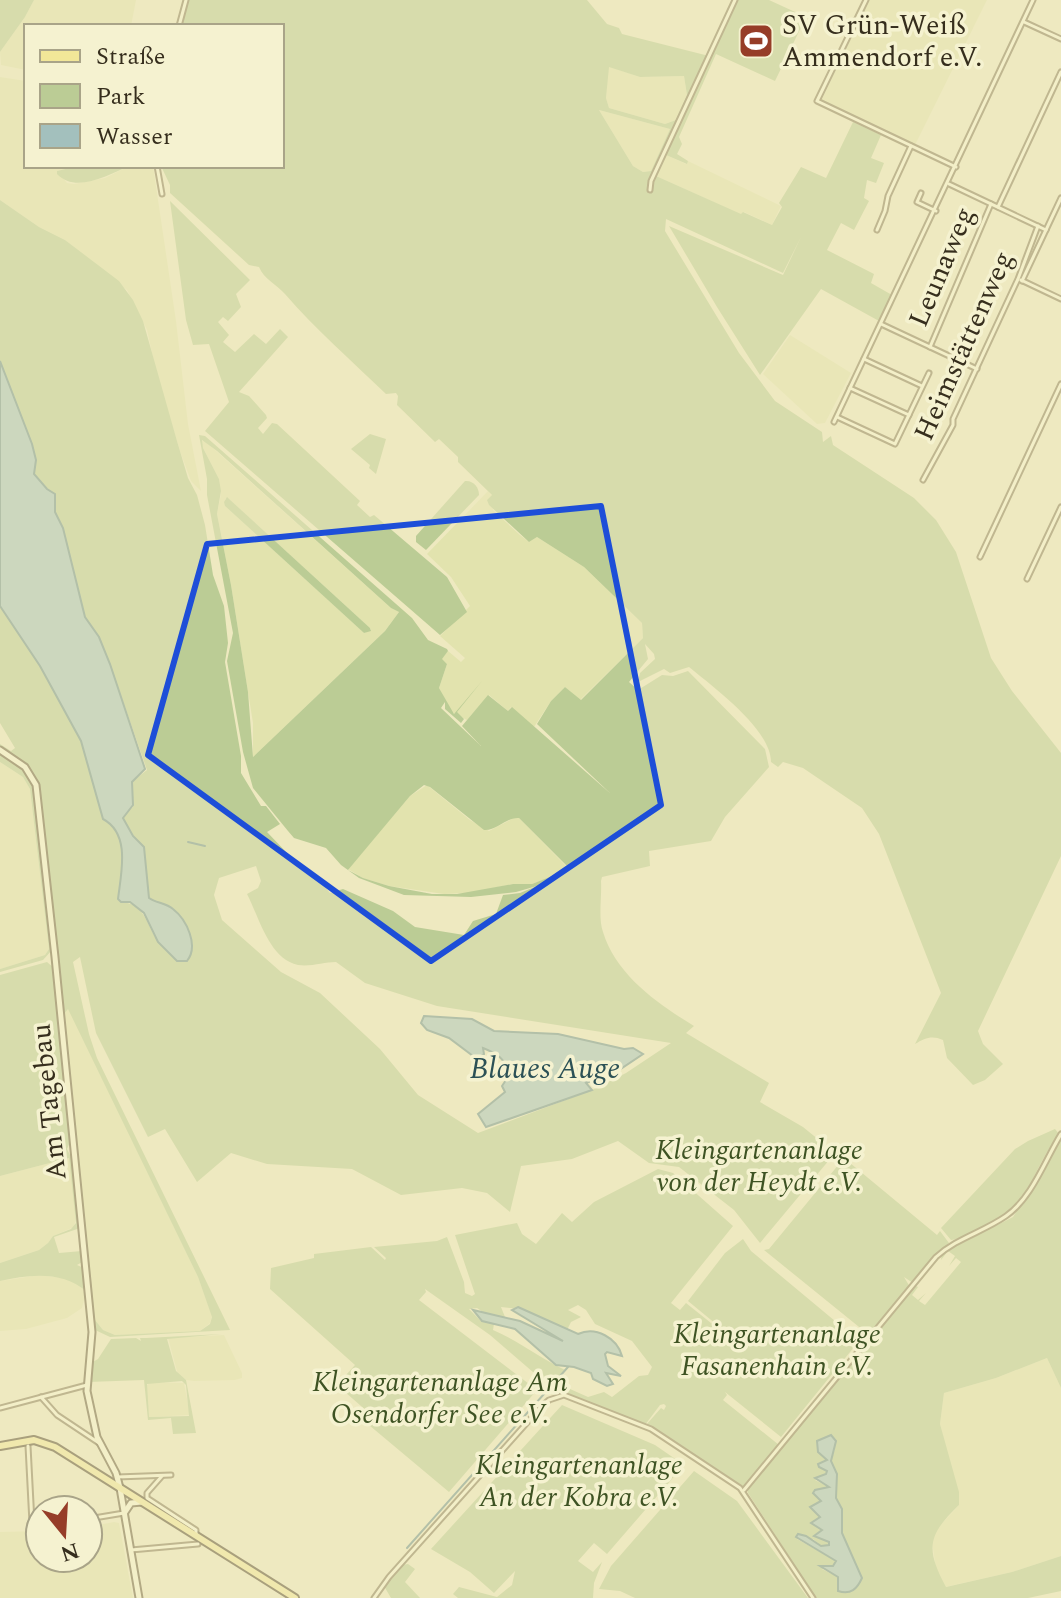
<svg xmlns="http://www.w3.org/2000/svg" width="1061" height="1598" viewBox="0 0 1061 1598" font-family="Spectral,serif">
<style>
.farmland{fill:#e2e3ae;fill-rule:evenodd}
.green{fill:#bbcc95;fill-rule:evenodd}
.water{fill:#a3c0bd;stroke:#6a8e8c;stroke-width:2}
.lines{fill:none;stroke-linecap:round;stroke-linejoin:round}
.stream{stroke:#6a8e8c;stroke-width:2}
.street-casing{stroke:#877a58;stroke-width:7}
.secondary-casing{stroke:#695b3c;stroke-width:9}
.primary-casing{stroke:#54472d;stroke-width:10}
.street{stroke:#f9f5d3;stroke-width:3}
.secondary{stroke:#f9f5d3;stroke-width:5}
.primary{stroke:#f2e798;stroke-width:6}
.marked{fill:none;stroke:#1d4ed8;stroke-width:6;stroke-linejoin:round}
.labels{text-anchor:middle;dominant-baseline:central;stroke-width:7;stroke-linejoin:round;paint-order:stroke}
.poi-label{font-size:28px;fill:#362e1d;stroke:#f5f2d0;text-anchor:start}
.street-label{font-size:28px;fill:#362e1d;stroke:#f5f2d0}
.park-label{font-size:28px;font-style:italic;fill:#3e5323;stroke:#f5f2d0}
.water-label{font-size:30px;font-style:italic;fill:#2c5156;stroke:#f5f2d0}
</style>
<rect width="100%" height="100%" fill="#eee9c0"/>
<g class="farmland">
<polygon points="34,0 136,0 131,26 26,26 26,70 1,65 0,52 25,17"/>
<polygon points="869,0 987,0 915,145 821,101"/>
<polygon points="608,66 640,77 684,76 687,95 676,120 665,124 609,108 606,98"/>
<polygon points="0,77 26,81 26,166 78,166 57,171 67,183 74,184 105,178 129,166 153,166 176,321 188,424 201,491 191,481 181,454 157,376 147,330 127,290 65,240 39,227 0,200"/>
<polygon points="599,110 670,129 651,171 643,172 633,166"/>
<polygon points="666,155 686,164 688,161 781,206 772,225 744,212 742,215 656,176"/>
<polygon points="790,335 851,373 825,423 817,424 763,374"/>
<path d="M204 440 391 608 399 612 385 631 253 757V723L248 692 231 585 217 514 221 494 219 479 203 448 201 442ZM228 498 370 628 371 630 364 633 225 506V499Z"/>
<polygon points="488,491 492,496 493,510 520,535 529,542 537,537 584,567 642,623 643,638 580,700 565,687 551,701 534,727 511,707 508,711 489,695 467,720 450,711 439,688 447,664 441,659 448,651 461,662 465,658 440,636 470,606 451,577 427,554"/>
<polygon points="0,762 23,777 30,789 49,949 45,955 0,969"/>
<polygon points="427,785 470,820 489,831 514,818 519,818 570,870 532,884 513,884 469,893 444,894 389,886 363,878 348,869 410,796"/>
<polygon points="66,1009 70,1010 198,1277 212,1316 210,1323 200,1331 115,1335 103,1330 95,1320 64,1014"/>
<polygon points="69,1158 76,1218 74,1227 53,1236 48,1243 39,1250 0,1263 0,1176"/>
<polygon points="39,1275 63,1278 82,1286 85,1296 82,1308 67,1318 26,1329 0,1331 0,1281"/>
<polygon points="224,1335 242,1373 242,1378 235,1380 194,1381 186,1380 178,1375 168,1338"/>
<polygon points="1047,1358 1061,1388 1061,1556 1012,1572 945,1587 936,1569 932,1542 935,1531 959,1505 940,1424 944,1393 996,1378"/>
<polygon points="151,1382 184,1383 190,1415 149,1417 146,1386"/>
<polygon points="114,1522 119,1523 133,1598 0,1598 0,1532 40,1531 40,1558 88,1558 88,1527"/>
</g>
<g class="green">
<polygon points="0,0 34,0 25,17 0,52"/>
<path d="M183 0H587L607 24 619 28 622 34 709 56 712 51 714 52 738 0H769L806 17 775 81 716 54 679 137 682 144 677 154 688 161 687 164 666 155 656 176 741 214 743 212 772 225 782 207 779 203 801 167 826 178 853 122 881 135 871 158 884 163 876 183 867 180 864 198 869 201 854 230 841 223 827 250 874 274 871 283 892 295 879 321 821 289 760 375 717 307 669 226 783 275 801 237 783 273 666 219 665 231 739 353 775 401 822 432 823 442 831 436 833 445 914 498 936 520 956 552 991 658 1012 691 1061 753V856L978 1031 983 1044 1003 1064 985 1080 973 1085 947 1058 943 1040C932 1035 925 1038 915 1044L941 993 879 834 862 808 803 768 783 762 778 767 771 762C771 729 713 687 689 667L670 673 664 669 638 682 640 673 655 659 654 654 645 644 648 659 629 682 638 690 662 675 673 676 688 671 765 749 769 767 725 817 711 841 649 851 650 866 602 877 601 881C602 897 598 918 603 932 616 975 658 1004 694 1026L686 1033 769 1083 760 1102 803 1127 835 1153 760 1243 734 1210 679 1167 649 1163 618 1141 572 1159 521 1166 510 1212 487 1193 462 1188 401 1195 352 1169 267 1164 231 1153 197 1182 165 1129 148 1137 96 1033 80 957 73 962 89 1034 97 1058 230 1330 110 1337 93 1329 61 988 38 785 31 771 0 749V744L11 751 15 748 0 723V605L41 666 82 741 112 824C128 845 121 874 119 899L121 902C143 903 146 921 155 937 161 946 169 954 177 961L174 912 145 898 144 854 122 816 133 807 129 784 147 770 110 664 99 637 85 617 63 528 55 512 56 498 34 474 36 461 32 444 0 361V200L39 227 65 240 119 281 133 300 143 321 177 441 188 478 197 495 205 525 213 575 224 606 228 643 225 662 241 756V773L261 806H266L280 824 267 832 308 875H315L330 893 343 889 393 911 415 927 464 935 473 921 496 914 503 895 520 893 537 886 516 892 471 897 404 895 359 878 341 865 326 848 294 838 288 831 253 788 243 752 227 661 233 633 207 495V479L199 435 205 436 412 618 428 640 447 649 448 651 442 659 447 664 439 688 454 714 482 681 457 712 464 719 461 723 445 709V702L441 708 481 746 462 726 488 695 508 711 512 707 611 794 537 724 551 701 565 687 581 700 643 638 642 623 584 567 537 537 529 542 489 505 487 500 492 495 458 462V457L439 439 435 442 397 405 398 396 396 393 386 394C352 361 315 329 285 294 276 284 264 279 259 267L249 265 170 193V185L161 166H282V26H176ZM609 67 640 77 684 76 687 95 676 120 665 124 609 108 606 98ZM599 110 670 129 651 171 643 172 633 166ZM202 440 217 451 391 608 399 612 385 631 253 757 248 692 231 585 217 514 221 491 219 479 203 448ZM424 785 430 787 484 830C497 831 506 817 519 818L570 869 532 884H513L457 894H432L389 886 363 878 348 870 410 796ZM256 866 261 881 258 888 247 894C259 917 269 959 298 965 311 967 324 962 336 962L365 983 437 1006 671 1043 626 1073 592 1090 478 1133 418 1095 380 1049 320 993 281 972 222 920 214 895 219 878ZM68 1009 198 1277 212 1317 210 1324 200 1331 115 1335 103 1330 95 1320 64 1014Z"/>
<path d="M78 166H129C108 175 76 194 57 174V171Z"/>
<polygon points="170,201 250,280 236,294 241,307 228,321 223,317 218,322 229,335 223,342 235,352 254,334 266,344 280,329 288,337 239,392 249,396 266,415 267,418 258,428 263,434 272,423 277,424 360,501 357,505 370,517 374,515 447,577 467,612 440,635 205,431 229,402 209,344 193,345 186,320"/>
<polygon points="370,434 386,439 376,474 369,468 370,465 351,449"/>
<path d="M465 481C473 480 479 487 479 495L426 550 416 542V536Z"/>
<polygon points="227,497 370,628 371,631 364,633 225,506 224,502"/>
<polygon points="0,753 27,772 35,792 52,950 43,960 0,972 0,969 45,955 49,949 30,789 23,777 0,762"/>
<path d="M47 962 55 969 71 1140 67 1149 73 1161 80 1228 54 1237 59 1253 82 1251 84 1261 77 1265 84 1268 87 1292C63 1271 31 1274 0 1281V1263L39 1250 48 1243 53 1236 71 1229 76 1223 69 1158 0 1176V975Z"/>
<path d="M1055 1129 1059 1134C1028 1176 1034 1203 979 1229 970 1233 960 1239 951 1240L941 1228 1015 1149 1028 1141Z"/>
<path d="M1061 1137V1388L1047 1358 996 1378 944 1393 940 1424 959 1492V1505C928 1535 925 1548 946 1587L1012 1572 1061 1556V1591L1028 1598H816L748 1493V1489L914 1285 918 1287 912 1295 918 1300 926 1293 919 1301 925 1305 961 1262 956 1258 949 1266 955 1256 948 1251 941 1260 942 1253 1013 1217ZM835 1448 831 1462 835 1468 836 1498 842 1509V1533L860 1583 848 1593 837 1588 840 1583 838 1577 822 1569 833 1566 836 1561 797 1539H813L824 1548 830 1545 829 1542 815 1536 822 1530 812 1523 820 1517 810 1507 821 1501 814 1493 815 1491 829 1487 815 1480 827 1474 823 1462 827 1460 818 1452Z"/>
<polygon points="844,1158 937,1235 940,1231 949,1243 913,1283 904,1277 910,1287 869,1335 764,1250 769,1249"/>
<path d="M658 1169 673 1173 733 1226 671 1303 680 1310 686 1303 721 1331 722 1329 688 1301 725 1253 743 1239 751 1251 859 1341 781 1437 725 1392 727 1395 723 1400 779 1445 744 1487H739L646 1425 661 1408 664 1410 666 1406 664 1404 660 1405 645 1425 566 1393 570 1389 588 1397 604 1392 612 1397 639 1376 648 1375 652 1367 632 1341 595 1324 586 1310 578 1305 568 1310 581 1317 571 1322 567 1330 519 1309 501 1307 505 1317C493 1319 487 1315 477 1308L469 1309 481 1321 494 1324 493 1330C519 1341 540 1358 565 1370L557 1379H541L490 1335 425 1289 426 1292 419 1300 537 1390 449 1492 363 1420 369 1413 337 1385 355 1365 270 1289 271 1268 314 1258V1254L371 1247 385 1260 386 1258 374 1247 437 1241 447 1237 464 1282 465 1293 472 1296 475 1294 455 1235 517 1223 522 1234 536 1244 562 1213 572 1222 594 1202Z"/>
<path d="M222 1334 167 1339 176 1371 186 1380 196 1433 173 1434 171 1418 148 1420 144 1380 88 1382 91 1363 98 1359 111 1339 136 1338 141 1341 140 1338H146ZM182 1381 186 1385 189 1416 149 1417 147 1384Z"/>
<polygon points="562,1405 655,1445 684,1465 607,1554 594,1543 578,1561 593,1572 602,1562 594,1583 593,1598 458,1598 453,1594 459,1587 497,1597 512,1585 515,1571 494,1593 470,1572 431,1549"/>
<polygon points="694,1471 737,1501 808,1598 635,1598 620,1591 599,1589 611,1566"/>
<polygon points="408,1564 415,1569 405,1582 420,1598 391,1598 384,1586 402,1565"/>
</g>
<g class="water">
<path d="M0 361 32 444 36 460 34 474 47 489 55 494V512L63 528 85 617 99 637 110 664 145 769 132 782 133 805 123 818 133 836 144 847 149 898C156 903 166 903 173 909 187 920 199 946 187 961H177L158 942 144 913 130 902H121L118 899C121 873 131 834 103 819L81 741 40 666 0 606Z"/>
<path d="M424 1016 472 1019 494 1031 558 1034 624 1049 633 1048 643 1054 619 1070 586 1083 592 1090 486 1127 478 1114 505 1092 502 1086 510 1074C504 1058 498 1054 483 1048L484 1054 477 1059 449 1038 427 1030 421 1023Z"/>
<path d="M518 1307 578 1334C596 1326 617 1338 622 1356L607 1352 605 1354 608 1366 621 1376 606 1373 613 1384 607 1386 593 1379 591 1373 574 1367 556 1365 515 1329 482 1321 473 1310 520 1321 563 1341 512 1310Z"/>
<path d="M831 1435 836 1441 831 1461 837 1474 836 1498 842 1509V1533L862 1578C857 1589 851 1595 838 1591V1577L820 1566H833L836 1561 796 1537 798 1534 806 1536 821 1546 829 1545V1542L814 1536 822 1530 811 1523 820 1517 810 1507 821 1501 813 1493 815 1490 829 1487 815 1478 826 1474 827 1471 819 1467 818 1464 827 1460 818 1452 817 1441Z"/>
</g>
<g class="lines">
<g class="stream">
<polyline points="188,842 205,846"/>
<polyline points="407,1548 568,1367"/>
</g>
<defs>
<g id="street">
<polyline points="866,0 817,101 956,167"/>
<polyline points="1024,22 1061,39"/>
<polyline points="179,26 186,0"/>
<polyline points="157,166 162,194"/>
<polyline points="949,184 1046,230"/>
<polyline points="650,190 651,181 735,0"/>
<polyline points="921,193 917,202 936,211"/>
<polyline points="998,207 1061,72"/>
<polyline points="877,230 885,211 888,196 911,146"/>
<polyline points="1021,280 1061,299"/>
<polyline points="1022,281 1061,198"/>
<polyline points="881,324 977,369"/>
<polyline points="930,347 991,204"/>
<polyline points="864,359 922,386"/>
<polyline points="850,388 909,415"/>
<polyline points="837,417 895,444 929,373"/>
<polyline points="834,422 1033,0"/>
<polyline points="923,480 953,425 953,419 1018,279 1038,226"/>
<polyline points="980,557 1061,384"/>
<polyline points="1027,579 1061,507"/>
<polyline points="41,1397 57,1415 99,1443"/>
<polyline points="0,1408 87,1385"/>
<polyline points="28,1446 32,1523"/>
<polyline points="162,1476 147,1493 147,1498 196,1530 196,1535"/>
<polyline points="117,1477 171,1475"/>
<path d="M744 1490 936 1257C957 1238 983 1232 1006 1216 1032 1198 1045 1160 1061 1134"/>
<polyline points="88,1519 124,1513"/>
<polyline points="30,1524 40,1523"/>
<polyline points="131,1550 198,1544"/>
<polyline points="374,1598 389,1577 541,1407 549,1400 564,1395 651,1429 740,1488 813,1598"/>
</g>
<g id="secondary">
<polyline points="0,750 25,767 36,785 55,957 92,1332 87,1391 97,1437 116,1473 120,1488 139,1598"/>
<polyline points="125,1512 131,1503 142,1502"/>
</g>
<polyline id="primary" points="0,1446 34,1440 55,1447 295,1598"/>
</defs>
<use href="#street" class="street-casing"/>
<use href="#secondary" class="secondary-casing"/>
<use href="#primary" class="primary-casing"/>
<use href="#street" class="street"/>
<use href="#secondary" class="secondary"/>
<use href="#primary" class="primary"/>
</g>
<path d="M0 0H1061V1598H0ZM601 506 661 805 431 961 148 755 207 544Z" fill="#eee9c0" fill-opacity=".55" fill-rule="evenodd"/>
<path class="marked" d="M601 506 661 805 431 961 148 755 207 544Z"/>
<defs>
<symbol id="stadium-square" viewBox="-11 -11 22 22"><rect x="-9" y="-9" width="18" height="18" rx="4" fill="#963d28" stroke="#f5f2d0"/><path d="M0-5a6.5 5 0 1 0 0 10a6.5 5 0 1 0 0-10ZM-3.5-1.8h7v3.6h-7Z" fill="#fff"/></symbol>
</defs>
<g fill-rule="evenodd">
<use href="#stadium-square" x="736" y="21" width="40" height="40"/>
</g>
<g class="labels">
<g class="poi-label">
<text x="782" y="25">SV Grün-Weiß<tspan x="782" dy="32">Ammendorf e.V.</tspan></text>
</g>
<g class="street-label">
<text transform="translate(942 267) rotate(-67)">Leunaweg</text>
<text transform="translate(964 346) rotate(-66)">Heimstättenweg</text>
<text transform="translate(49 1102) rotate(-96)">Am Tagebau</text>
</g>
<g class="park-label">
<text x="759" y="1150">Kleingartenanlage<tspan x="759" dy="32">von der Heydt e.V.</tspan></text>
<text x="777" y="1334">Kleingartenanlage<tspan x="777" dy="32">Fasanenhain e.V.</tspan></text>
<text x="440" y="1382">Kleingartenanlage Am<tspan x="440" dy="32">Osendorfer See e.V.</tspan></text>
<text x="579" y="1465">Kleingartenanlage<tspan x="579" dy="32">An der Kobra e.V.</tspan></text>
</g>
<g class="water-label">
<text x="545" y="1069">Blaues Auge</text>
</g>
</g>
<rect x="24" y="24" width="260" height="144" fill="#f5f2d0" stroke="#a9a488" stroke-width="2"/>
<rect x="40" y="50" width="40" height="12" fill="#f2e798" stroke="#a9a488" stroke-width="2"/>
<text x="96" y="64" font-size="24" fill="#362e1d">Straße</text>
<rect x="40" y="84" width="40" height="24" fill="#bbcc95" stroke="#a9a488" stroke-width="2"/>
<text x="96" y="104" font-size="24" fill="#362e1d">Park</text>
<rect x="40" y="124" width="40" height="24" fill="#a3c0bd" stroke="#a9a488" stroke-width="2"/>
<text x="96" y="144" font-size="24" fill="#362e1d">Wasser</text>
<g transform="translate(64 1534) rotate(162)"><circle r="38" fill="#f5f2d0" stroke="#a9a488" stroke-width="2"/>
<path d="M0-6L14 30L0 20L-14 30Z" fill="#963d28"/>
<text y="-12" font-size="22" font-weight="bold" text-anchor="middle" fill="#362e1d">N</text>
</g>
</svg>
